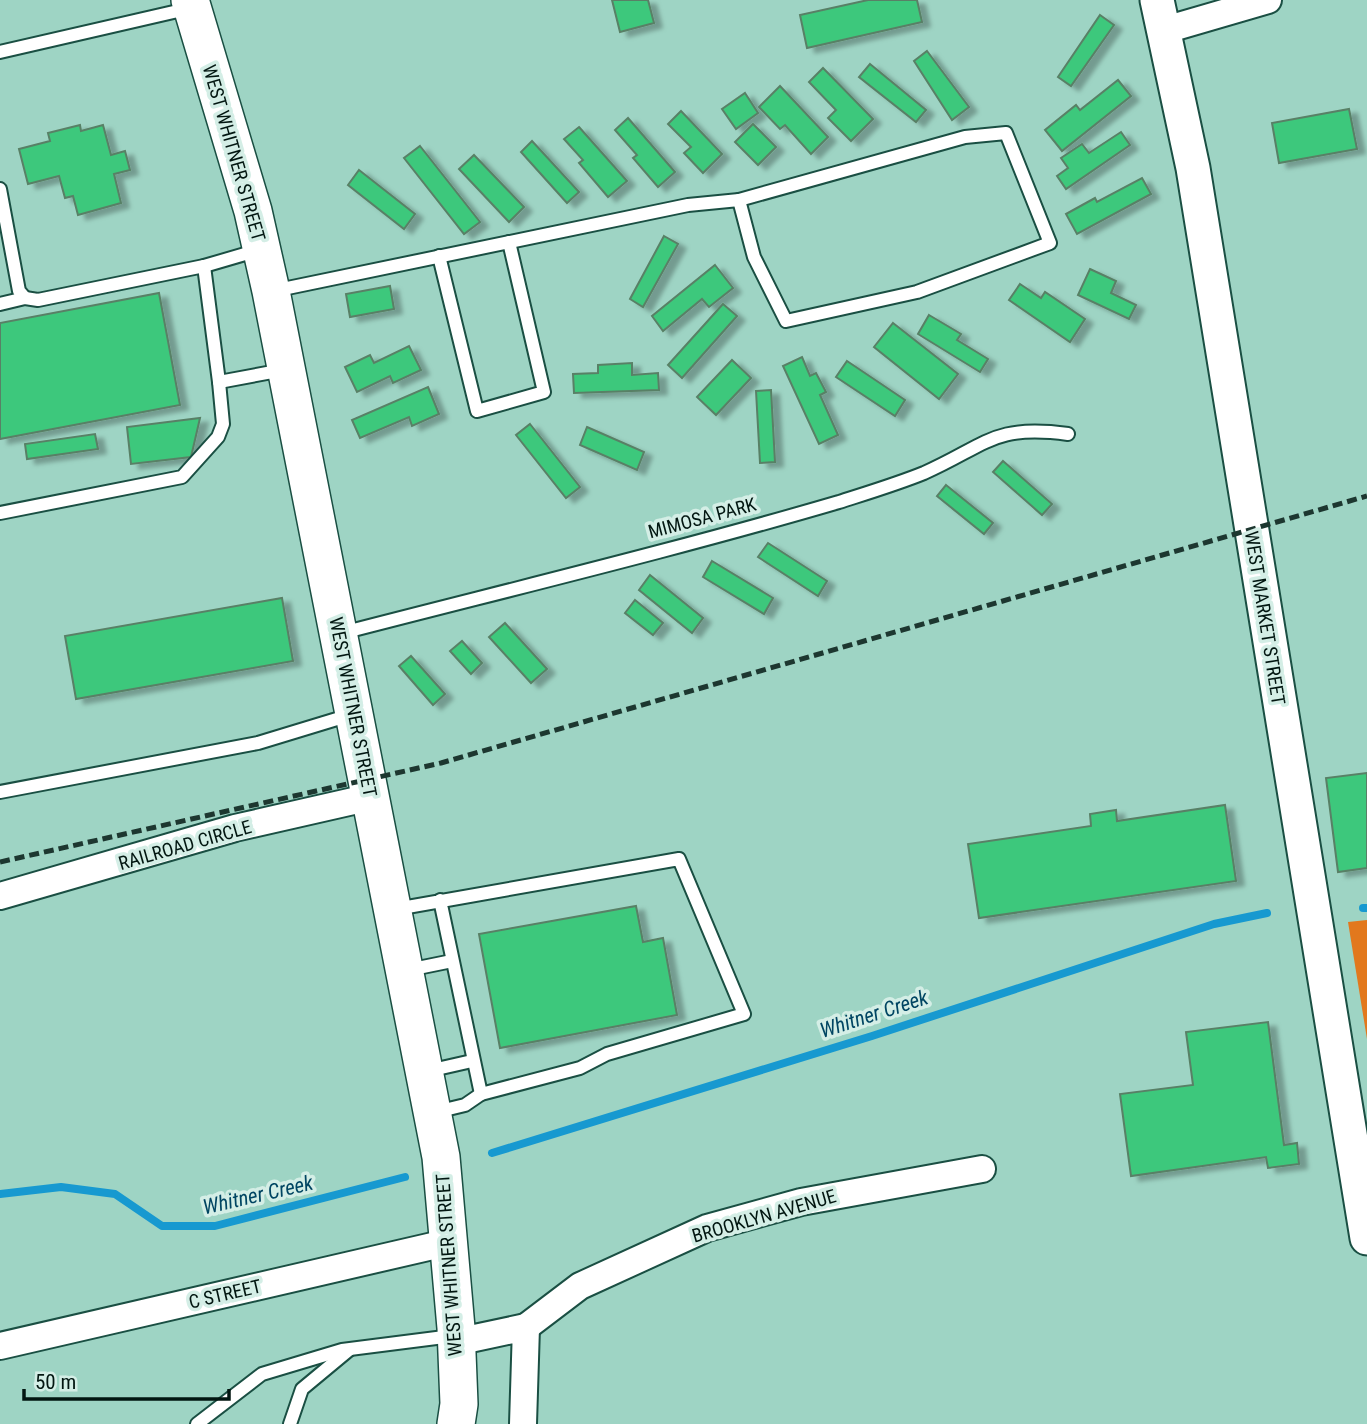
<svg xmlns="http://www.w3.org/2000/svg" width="1367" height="1424" viewBox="0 0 1367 1424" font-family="'Roboto Condensed',sans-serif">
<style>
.green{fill:#e2781d}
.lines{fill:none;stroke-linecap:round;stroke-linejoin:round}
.stream{stroke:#1799d0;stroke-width:8}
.building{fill:#3dc87b;stroke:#598066;stroke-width:2;filter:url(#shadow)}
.service-casing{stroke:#1a4f43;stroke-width:16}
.minor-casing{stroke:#1a4f43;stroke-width:30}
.tertiary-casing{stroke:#1a4f43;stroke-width:37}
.secondary-casing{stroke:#1a4f43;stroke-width:40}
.service{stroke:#fff;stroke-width:12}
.minor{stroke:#fff;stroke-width:26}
.tertiary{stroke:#fff;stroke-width:33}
.secondary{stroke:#fff;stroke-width:37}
.rail{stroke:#1d3730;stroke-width:5;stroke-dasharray:10 5;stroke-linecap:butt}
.labels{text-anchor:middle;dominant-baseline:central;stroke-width:7;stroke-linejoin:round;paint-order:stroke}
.street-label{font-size:19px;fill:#021611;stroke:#d4eee6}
.water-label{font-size:21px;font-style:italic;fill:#004562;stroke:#d4eee6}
</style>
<defs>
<filter id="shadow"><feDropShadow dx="8" dy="4.5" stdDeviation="2" flood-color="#0004"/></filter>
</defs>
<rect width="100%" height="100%" fill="#9ed4c4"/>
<polygon class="green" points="1367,920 1367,1039 1348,922"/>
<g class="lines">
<g class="stream">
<polyline points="1363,908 1367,908"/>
<polyline points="492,1153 872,1036 1214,924 1267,913"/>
<polyline points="0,1194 61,1187 115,1194 162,1226 215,1226 405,1177"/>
</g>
</g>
<g class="building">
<polygon points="612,0 648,0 654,23 620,32"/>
<polygon points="868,0 917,0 922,22 807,48 800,15"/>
<polygon points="1100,15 1114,25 1071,86 1058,77"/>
<polygon points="927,51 969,107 952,120 914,61"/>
<polygon points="870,64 926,110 916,122 859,77"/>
<polygon points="823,68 873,119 851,141 828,118 836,110 809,82"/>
<polygon points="1118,80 1131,96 1062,151 1045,130 1076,105 1080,110"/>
<polygon points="780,86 828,137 811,154 785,125 780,129 759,107"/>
<polygon points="745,93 758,113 736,129 722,109"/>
<polygon points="1349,109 1357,149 1279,163 1272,123"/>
<polygon points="681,111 722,154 703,173 684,153 691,147 668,124"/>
<polygon points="628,118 675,172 658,187 633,158 637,155 615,130"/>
<polygon points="753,124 776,147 758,165 735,142"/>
<polygon points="80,125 81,131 103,125 111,155 125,151 130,170 114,174 121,203 78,215 73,196 65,198 59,176 28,184 19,149 50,141 48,133"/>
<polygon points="579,127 627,181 608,197 579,163 583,160 564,139"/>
<polygon points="1121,132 1130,145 1066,189 1057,176 1068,168 1061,158 1082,144 1089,153"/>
<polygon points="532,141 579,192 567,203 521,152"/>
<polygon points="420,146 480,222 464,234 404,158"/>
<polygon points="474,155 524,207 509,222 459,169"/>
<polygon points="359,170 415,214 404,229 348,185"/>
<polygon points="1142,178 1151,194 1077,234 1066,214 1095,198 1097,202"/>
<polygon points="664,236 678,244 643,307 630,299"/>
<polygon points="715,265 733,288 709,307 702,299 663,331 652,316"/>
<polygon points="1090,269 1116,281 1111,293 1136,305 1129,319 1078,295"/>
<polygon points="1020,284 1041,298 1045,292 1085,319 1070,342 1009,300"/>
<polygon points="390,286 394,309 350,317 346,294"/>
<polygon points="159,293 180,405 0,439 0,323"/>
<polygon points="723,304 737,316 682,378 668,365"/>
<polygon points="929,315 961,334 957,340 988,359 980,372 918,334"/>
<polygon points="893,323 958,374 939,399 874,347"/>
<polygon points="409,346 421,370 393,383 390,376 357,392 345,367 370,355 374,363"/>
<polygon points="802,357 810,376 816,373 826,392 820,395 838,435 819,444 783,366"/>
<polygon points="732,360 751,378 716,415 697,397"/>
<polygon points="847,361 905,400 895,416 836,377"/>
<polygon points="632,363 632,375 658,373 659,390 574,393 573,374 598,373 598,365"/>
<polygon points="428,387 439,414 412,426 409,417 360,438 352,420"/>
<polygon points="771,390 775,462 760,463 756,391"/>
<polygon points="200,418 191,457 131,464 127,427"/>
<polygon points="530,424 580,487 566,498 516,435"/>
<polygon points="587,427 644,452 637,470 580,445"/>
<polygon points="95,434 98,449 27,459 25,444"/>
<polygon points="1003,461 1052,504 1042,515 993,472"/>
<polygon points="946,485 993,523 984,534 937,496"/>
<polygon points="768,543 827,581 818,596 758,557"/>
<polygon points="712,561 773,598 764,614 703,577"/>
<polygon points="650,575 703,618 692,633 639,590"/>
<polygon points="282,598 293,661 76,699 65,636"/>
<polygon points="635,600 663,623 653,635 625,613"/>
<polygon points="505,623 547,669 531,683 489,637"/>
<polygon points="462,641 482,663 471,674 450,651"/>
<polygon points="411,656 445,694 433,705 399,666"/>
<polygon points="1367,773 1367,868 1338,872 1326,778"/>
<polygon points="1225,805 1236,881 979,918 968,844 1091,826 1090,814 1116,810 1117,821"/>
<polygon points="636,906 643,942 663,938 677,1015 500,1048 479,934"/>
<polygon points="1268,1022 1284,1145 1297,1143 1299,1164 1268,1168 1266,1157 1131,1176 1120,1094 1193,1085 1186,1032"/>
</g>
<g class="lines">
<defs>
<g id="service">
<polyline points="0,52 191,8"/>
<polygon points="1006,133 1050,243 917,292 786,321 754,257 739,200 965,137"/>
<polyline points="0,189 19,291 25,298"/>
<polyline points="439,256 477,411 544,392 509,242"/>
<polyline points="204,266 219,382"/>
<polyline points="273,291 688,205 739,200"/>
<polyline points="0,304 25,298 38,300 204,266 259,250"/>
<polyline points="0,513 182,477 218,437 223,424 219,382 283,370"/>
<path d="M342 633C508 590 675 550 839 502 867 493 897 484 924 473 987 445 993 424 1068 434"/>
<polyline points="0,792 258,743 350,715"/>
<polyline points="396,909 679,859 744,1014 607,1054 580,1068 481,1094 440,900"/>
<polyline points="408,970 452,961"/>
<polyline points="428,1071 472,1061"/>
<polyline points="436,1112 465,1105 481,1094"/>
<polyline points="197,1424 262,1374 342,1350 452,1336"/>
<polyline points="290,1424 302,1389 349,1350"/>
</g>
<g id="minor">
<polyline points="1165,30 1268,0"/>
<polyline points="0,896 235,828 371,797"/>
<polyline points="526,1327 580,1286 707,1228 801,1202 982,1169"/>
<polyline points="456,1342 526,1327 523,1424"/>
<polyline points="0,1346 450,1242"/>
</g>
<polyline id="tertiary" points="1157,0 1193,168 1367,1238"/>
<polyline id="secondary" points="190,0 253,211 271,291 441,1157 456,1328 459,1404 456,1424"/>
</defs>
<use href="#service" class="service-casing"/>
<use href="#minor" class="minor-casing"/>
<use href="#tertiary" class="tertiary-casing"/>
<use href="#secondary" class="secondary-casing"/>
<use href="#service" class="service"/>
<use href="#minor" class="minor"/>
<use href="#tertiary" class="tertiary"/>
<use href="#secondary" class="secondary"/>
<polyline class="rail" points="0,862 441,763 1367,496"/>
</g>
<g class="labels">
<g class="street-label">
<text transform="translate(234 153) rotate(74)">WEST WHITNER STREET</text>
<text transform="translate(702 518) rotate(-15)">MIMOSA PARK</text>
<text transform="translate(1265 618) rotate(81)">WEST MARKET STREET</text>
<text transform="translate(353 707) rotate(79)">WEST WHITNER STREET</text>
<text transform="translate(185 845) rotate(-16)">RAILROAD CIRCLE</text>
<text transform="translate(764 1216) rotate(-16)">BROOKLYN AVENUE</text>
<text transform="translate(449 1265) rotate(-94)">WEST WHITNER STREET</text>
<text transform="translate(225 1294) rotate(-13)">C STREET</text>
</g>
<g class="water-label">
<text transform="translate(874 1014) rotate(-18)">Whitner Creek</text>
<text transform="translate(258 1195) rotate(-13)">Whitner Creek</text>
</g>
</g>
<path d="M24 1389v10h205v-10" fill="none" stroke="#021611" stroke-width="3.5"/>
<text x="35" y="1389" font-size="21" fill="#021611" stroke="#d4eee6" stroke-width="5" paint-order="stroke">50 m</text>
</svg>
